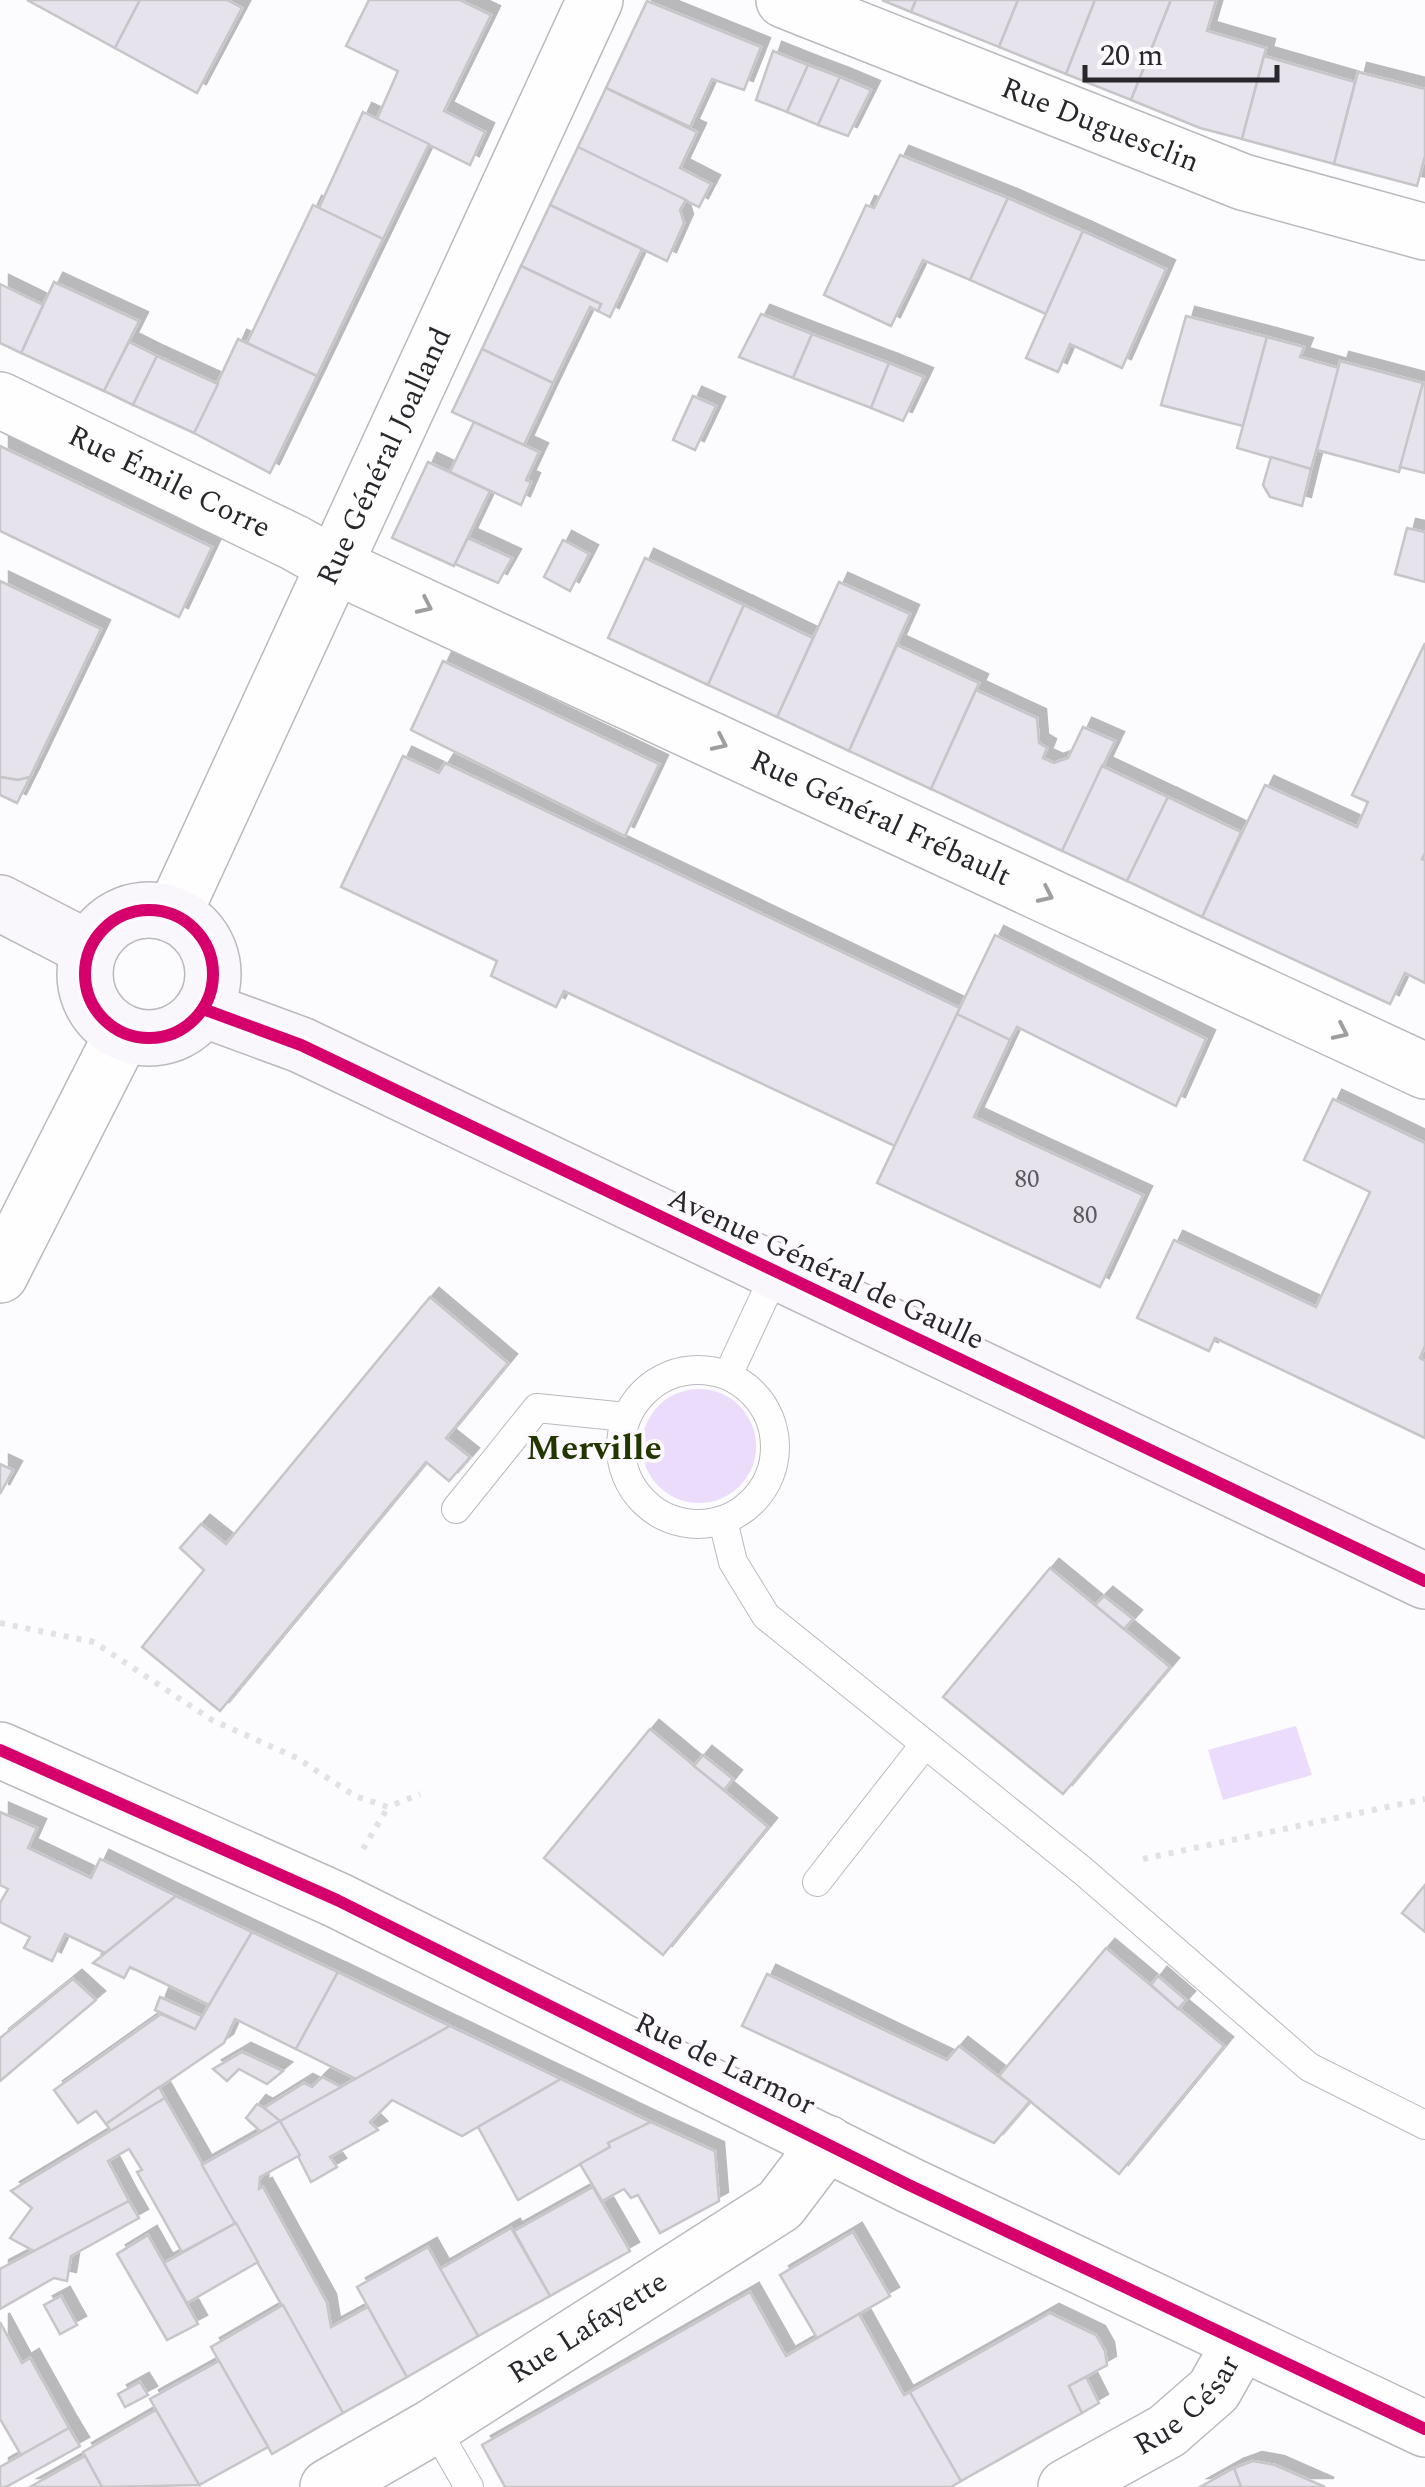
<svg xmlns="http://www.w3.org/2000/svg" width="1425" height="2487" viewBox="0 0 1425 2487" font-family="Spectral,serif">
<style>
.green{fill:#eadcfa}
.building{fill:#e7e3ec;stroke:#c6c5c8;stroke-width:2.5;filter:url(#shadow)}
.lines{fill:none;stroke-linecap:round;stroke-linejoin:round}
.lane-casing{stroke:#bbb9bd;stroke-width:30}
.street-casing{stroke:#bbb9bd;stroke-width:58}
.secondary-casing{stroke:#bbb9bd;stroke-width:58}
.path{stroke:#e2e2e3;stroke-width:6;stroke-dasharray:5 8;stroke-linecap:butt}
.lane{stroke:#fffeff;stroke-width:28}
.street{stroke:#fffeff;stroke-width:55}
.secondary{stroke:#f9f7fb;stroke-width:55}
.cycleway-casing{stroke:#fcfaff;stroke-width:19}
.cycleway{stroke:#d6006c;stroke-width:12}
.oneway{stroke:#9f9da0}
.labels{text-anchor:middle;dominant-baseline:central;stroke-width:8;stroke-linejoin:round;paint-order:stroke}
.number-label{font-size:25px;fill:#5c595e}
.street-label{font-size:30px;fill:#29272b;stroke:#fcfaff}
.quarter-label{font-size:35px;font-weight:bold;fill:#243600;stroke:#fcfaff}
</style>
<defs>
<filter id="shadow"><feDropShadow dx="9" dy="-9" stdDeviation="0" flood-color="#0004"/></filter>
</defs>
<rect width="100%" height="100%" fill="#fcfbfe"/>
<g class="green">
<circle cx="699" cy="1446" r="57"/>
<polygon points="1296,1726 1312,1775 1223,1800 1208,1750"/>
</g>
<g class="building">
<polygon points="27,0 140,0 115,48"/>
<polygon points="140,0 227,0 242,8 197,93 115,48"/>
<polygon points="369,0 460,0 491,15 444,111 485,132 470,165 377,119 398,71 346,46"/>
<polygon points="882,0 916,0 911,12"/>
<polygon points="916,0 1018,0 999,47 911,12"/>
<polygon points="1018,0 1095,0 1066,74 999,47"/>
<polygon points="1095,0 1171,0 1131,100 1066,74"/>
<polygon points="1171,0 1216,0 1207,31 1266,48 1242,139 1200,128 1131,100"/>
<polygon points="647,1 761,47 744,90 712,79 690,127 606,88"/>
<polygon points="773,51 808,65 787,112 756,100"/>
<polygon points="1264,56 1355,82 1334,164 1242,139"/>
<polygon points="808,65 840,77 818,125 787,112"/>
<polygon points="1358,72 1425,89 1425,156 1417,186 1334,164"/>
<polygon points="840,77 871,90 848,136 818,125"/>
<polygon points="606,88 697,132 680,168 711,184 699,207 578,147"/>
<polygon points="363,112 429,144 383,239 319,208"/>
<polygon points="578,147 686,200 680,210 684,223 667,261 550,205"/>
<polygon points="900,155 1008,198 970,280 923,260 891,326 824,295 866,205 874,208"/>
<polygon points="1008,198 1083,231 1046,314 970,280"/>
<polygon points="313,205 383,239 317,376 247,343"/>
<polygon points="550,205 642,249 610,317 598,311 601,304 521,266"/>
<polygon points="1083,231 1166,269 1122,368 1070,344 1058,372 1026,358"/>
<polygon points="521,266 601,304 598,311 590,307 553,383 482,349"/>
<polygon points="54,282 139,321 104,391 21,353"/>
<polygon points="0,284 43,305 21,353 0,343"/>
<polygon points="761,314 812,334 793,378 739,357"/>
<polygon points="1186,316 1267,337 1243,426 1161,405"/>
<polygon points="812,334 889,363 871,408 793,378"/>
<polygon points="1267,337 1304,347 1300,357 1339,368 1311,469 1237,448"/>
<polygon points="238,339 317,376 270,473 194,433"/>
<polygon points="129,342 157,356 133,405 104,391"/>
<polygon points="482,349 553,383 524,445 452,412"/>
<polygon points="157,356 218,384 194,433 133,405"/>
<polygon points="1340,361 1423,383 1399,472 1317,450"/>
<polygon points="889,363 924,377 903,421 871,408"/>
<polygon points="1423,383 1425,384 1425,473 1400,467"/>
<polygon points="693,396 716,406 695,450 673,440"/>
<polygon points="474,422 539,452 526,480 531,482 521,505 450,472"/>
<polygon points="0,446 212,547 179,617 0,531"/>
<polygon points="1271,457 1311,469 1302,506 1270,497 1263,485"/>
<polygon points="428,462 490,491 454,566 392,538"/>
<polygon points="1407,528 1425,532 1425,582 1395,574"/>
<polygon points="468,538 512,558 498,583 455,564"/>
<polygon points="563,540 589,554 570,591 544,577"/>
<polygon points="645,558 744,605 708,685 608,638"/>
<polygon points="0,581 101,629 30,777 18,780 0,777"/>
<polygon points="839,582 910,614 849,751 777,717"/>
<polygon points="744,605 813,638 777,717 708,685"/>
<polygon points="1425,643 1425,853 1422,859 1425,860 1425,983 1405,973 1390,1004 1202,917 1265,785 1357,827 1368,802 1352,795"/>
<polygon points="897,645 979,683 931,789 849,751"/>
<polygon points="443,661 659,764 625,836 411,730"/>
<polygon points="976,690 1037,718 1039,743 1047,748 1043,758 1054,763 1068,758 1083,727 1115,741 1062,851 931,789"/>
<polygon points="403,756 439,773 445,763 960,1008 895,1146 564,991 556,1007 491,976 497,961 341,887"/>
<polygon points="1102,766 1168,797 1127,881 1062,851"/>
<polygon points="0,777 18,780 30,777 17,803 0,795"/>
<polygon points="1168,797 1241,832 1202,917 1127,881"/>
<polygon points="995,935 1206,1039 1176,1106 1017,1027 1010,1040 957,1014"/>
<polygon points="957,1014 1010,1040 974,1117 1143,1195 1100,1287 877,1183"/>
<polygon points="1333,1099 1425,1143 1425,1346 1420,1358 1425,1361 1425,1438 1215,1338 1209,1351 1137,1318 1174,1240 1316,1307 1370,1192 1304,1160"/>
<polygon points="430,1297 508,1363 446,1438 470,1457 449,1481 426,1462 220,1711 142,1647 204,1570 180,1548 201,1524 226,1544"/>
<polygon points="0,1464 13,1470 0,1494"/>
<polygon points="1050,1568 1170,1667 1063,1794 943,1697"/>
<polygon points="1104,1596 1133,1619 1124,1629 1095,1605"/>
<polygon points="650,1729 768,1827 663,1955 544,1858"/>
<polygon points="703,1755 733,1779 724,1790 694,1766"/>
<polygon points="0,1812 37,1828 28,1848 91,1878 100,1859 176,1896 105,1953 65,1934 52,1961 24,1948 30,1937 0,1922 0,1903 8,1889 0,1885"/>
<polygon points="1425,1885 1425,1932 1402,1913"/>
<polygon points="176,1896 252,1932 209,2005 130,1967 124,1978 93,1963"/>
<polygon points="252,1932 338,1972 296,2049 235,2019 224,2043 106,2124 96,2111 78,2123 54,2090 161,2014 195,2029"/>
<polygon points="1106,1948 1224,2046 1119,2174 999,2076"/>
<polygon points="338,1972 450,2026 356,2079 296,2049"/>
<polygon points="767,1974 947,2060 959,2046 1030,2101 994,2143 742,2026"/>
<polygon points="1158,1976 1186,2000 1178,2009 1151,1985"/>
<polygon points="73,1979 96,2000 0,2081 0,2038"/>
<polygon points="160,1997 202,2016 195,2029 155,2010"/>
<polygon points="450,2026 561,2079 462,2136 392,2100 370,2122 378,2130 330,2157 337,2167 311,2182 280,2121"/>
<polygon points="242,2052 283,2071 267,2084 239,2069 227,2081 213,2069"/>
<polygon points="322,2077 341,2087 280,2121 264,2108 304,2083 312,2087"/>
<polygon points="561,2079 651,2122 608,2143 610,2147 518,2200 478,2127"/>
<polygon points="159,2087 165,2098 111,2131 106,2124"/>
<polygon points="165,2098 236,2223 182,2252 137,2172 142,2170 129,2149 108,2161 129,2201 34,2251 10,2238 32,2208 11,2191"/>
<polygon points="257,2104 264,2108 280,2121 261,2132 246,2118"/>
<polygon points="280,2121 300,2155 260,2177 259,2189 263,2187 327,2303 331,2327 368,2307 407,2377 343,2413 202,2165"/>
<polygon points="651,2122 715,2151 719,2201 660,2233 638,2195 631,2198 624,2189 602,2201 580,2164 610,2147 608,2143"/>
<polygon points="593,2187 630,2251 550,2296 514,2231"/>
<polygon points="129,2201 139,2218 71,2256 67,2281 54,2278 0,2309 0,2269"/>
<polygon points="236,2223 258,2262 187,2303 164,2263"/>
<polygon points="511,2228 550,2296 478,2336 440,2269"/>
<polygon points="853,2232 890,2296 817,2338 780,2275"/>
<polygon points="148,2235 198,2324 167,2340 117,2254"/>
<polygon points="428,2247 478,2336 407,2377 357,2287"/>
<polygon points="750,2292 786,2356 859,2314 904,2395 910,2392 961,2481 951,2487 505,2487 482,2445"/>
<polygon points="61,2296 77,2325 60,2334 44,2305"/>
<polygon points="283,2305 343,2413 272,2454 211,2347"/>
<polygon points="1050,2313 1096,2335 1105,2351 1107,2365 1069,2386 1082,2413 961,2481 910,2392"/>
<polygon points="0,2322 22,2363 30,2358 69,2428 21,2455 0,2419"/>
<polygon points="219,2361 268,2447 199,2485 150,2399"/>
<polygon points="1086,2377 1099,2403 1082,2413 1069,2386"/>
<polygon points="140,2382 148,2395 125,2407 118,2394"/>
<polygon points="156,2410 199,2485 102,2487 83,2452"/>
<polygon points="69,2428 80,2446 6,2487 0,2487 0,2467"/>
<polygon points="85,2456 102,2487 30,2487"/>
<polygon points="1253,2461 1275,2465 1325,2487 1241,2487 1234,2468"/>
<polygon points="1234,2468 1241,2487 1200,2487"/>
</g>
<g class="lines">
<defs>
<g id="lane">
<circle cx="698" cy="1447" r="77"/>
<polyline points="728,1375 775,1274"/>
<polyline points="456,1509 537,1408 626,1417"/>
<polyline points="723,1521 733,1562 766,1616 1083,1871 1309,2067 1425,2125"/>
<polyline points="817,1882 925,1744"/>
<polyline points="434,2426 469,2487"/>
</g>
<g id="street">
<path id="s1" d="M784 0 1243 182 1425 232"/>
<path id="s2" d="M0 400 295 543 336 566 1425 1071"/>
<path id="s3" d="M173 915 595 0"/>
<polyline points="0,1275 123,1033"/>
<polyline points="0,1750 337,1900 909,2185 1425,2429"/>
<path id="s4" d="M328 2487 434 2426 780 2205 827 2143"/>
<path id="s5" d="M1066 2487 1167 2431 1214 2390 1241 2342"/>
</g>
<g id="secondary">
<polyline points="0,903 89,949"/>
<circle cx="149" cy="974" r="64"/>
<polyline points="203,1009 301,1045 1425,1581"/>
</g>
</defs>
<use href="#lane" class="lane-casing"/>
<use href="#street" class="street-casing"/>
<use href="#secondary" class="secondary-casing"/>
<g class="path">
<polyline points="0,1623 94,1642 212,1720 297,1758 355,1796 388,1807 420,1794"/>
<polyline points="363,1849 388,1807"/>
<polyline points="1143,1859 1425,1799"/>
</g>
<use href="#lane" class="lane"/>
<use href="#street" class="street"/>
<use href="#secondary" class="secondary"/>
<defs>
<g id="cycleway">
<circle cx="149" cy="974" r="64"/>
<polyline points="203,1009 301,1045 1425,1581"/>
<polyline points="0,1750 337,1900 909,2185 1425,2429"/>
</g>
</defs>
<use href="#cycleway" class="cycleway-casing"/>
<use href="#cycleway" class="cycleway"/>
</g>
<defs><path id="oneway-chevron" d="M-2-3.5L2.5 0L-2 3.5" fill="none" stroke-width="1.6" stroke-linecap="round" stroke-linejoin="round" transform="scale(2.5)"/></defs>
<g class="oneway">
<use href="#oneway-chevron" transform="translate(425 606) rotate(25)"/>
<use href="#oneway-chevron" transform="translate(720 743) rotate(25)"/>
<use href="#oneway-chevron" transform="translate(1046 895) rotate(25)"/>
<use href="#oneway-chevron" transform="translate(1341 1032) rotate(25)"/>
</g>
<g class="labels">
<g class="number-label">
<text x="1027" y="1180">80</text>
<text x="1085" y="1216">80</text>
</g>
<g class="street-label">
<text stroke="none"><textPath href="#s1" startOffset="340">Rue Duguesclin</textPath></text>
<text stroke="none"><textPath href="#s3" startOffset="505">Rue Général Joalland</textPath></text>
<text stroke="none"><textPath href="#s2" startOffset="188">Rue Émile Corre</textPath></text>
<text stroke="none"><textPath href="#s2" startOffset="975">Rue Général Frébault</textPath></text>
<text transform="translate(826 1269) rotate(25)">Avenue Général de Gaulle</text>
<text transform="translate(725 2064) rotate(26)">Rue de Larmor</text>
<text stroke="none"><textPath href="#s4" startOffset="305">Rue Lafayette</textPath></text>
<text stroke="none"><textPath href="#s5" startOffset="148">Rue César</textPath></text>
</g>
<g class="quarter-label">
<text x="594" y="1448">Merville</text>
</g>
</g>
<path d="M1085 65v15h192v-15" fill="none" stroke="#29272b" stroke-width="5"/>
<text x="1100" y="65" font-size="30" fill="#29272b" stroke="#fcfaff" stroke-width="8" paint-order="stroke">20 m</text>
</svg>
